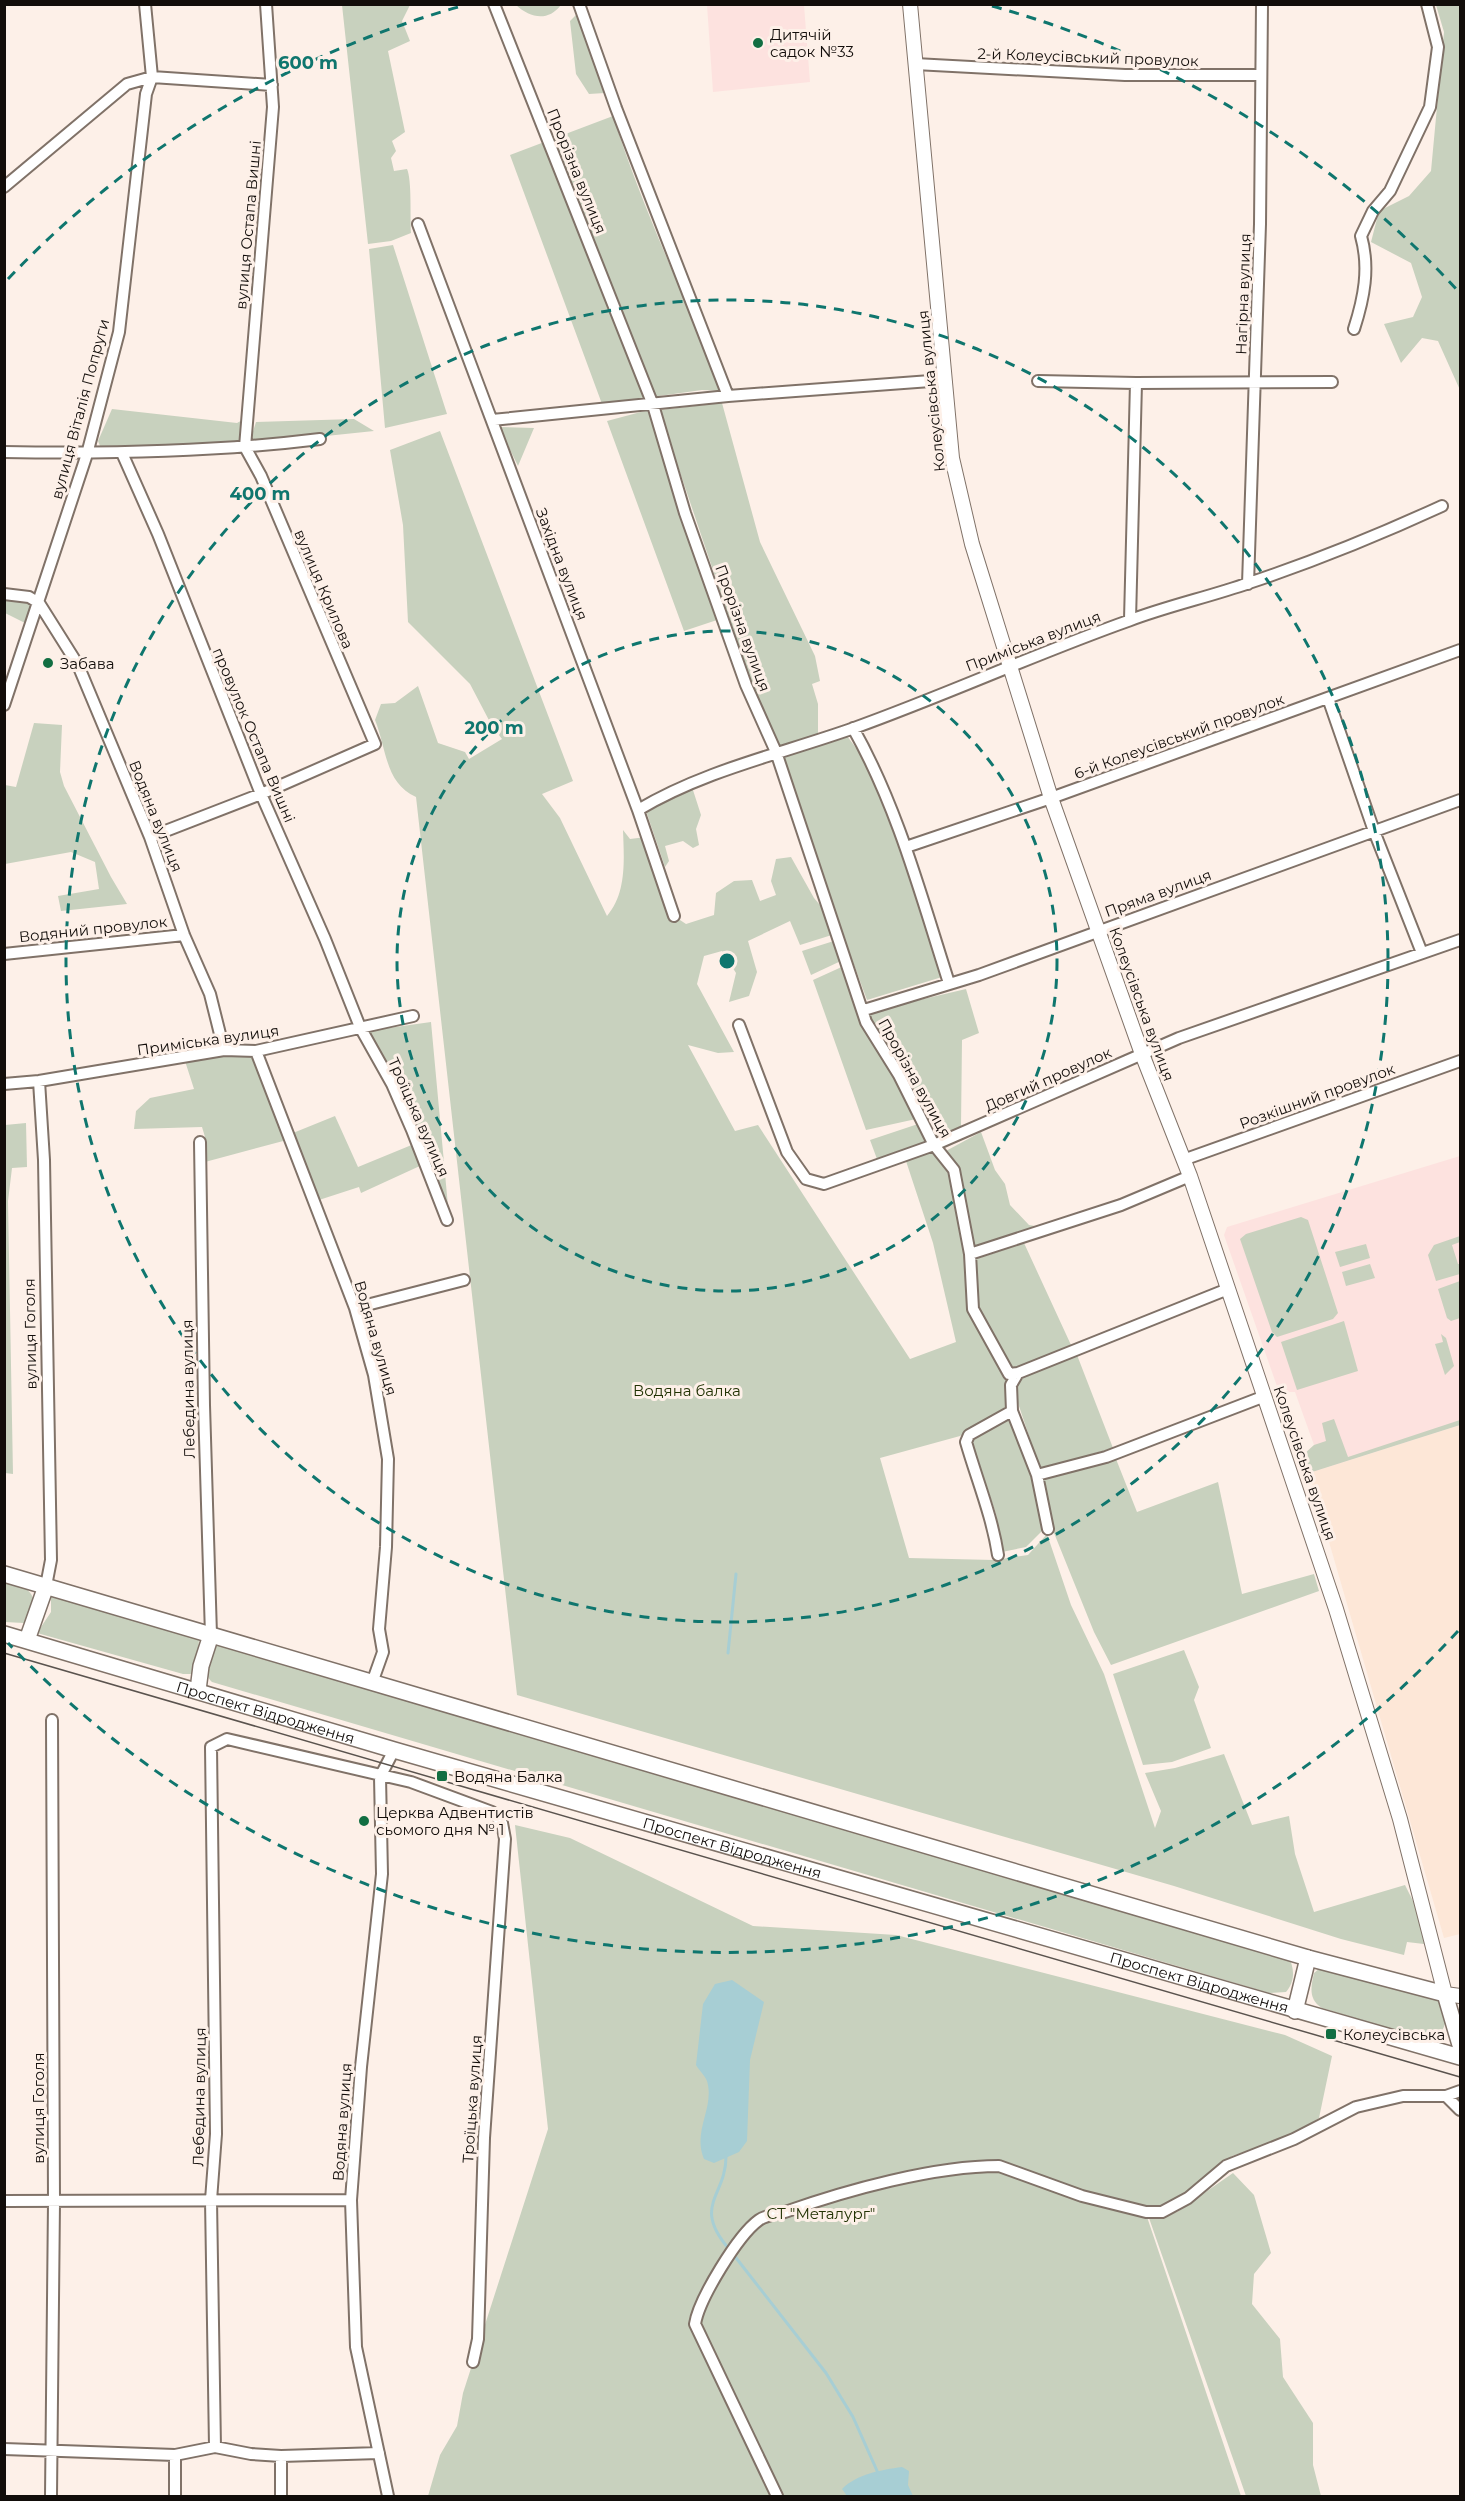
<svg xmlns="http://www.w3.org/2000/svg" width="1465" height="2501" font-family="Montserrat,sans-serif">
  <rect width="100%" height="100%" fill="#fdf0e8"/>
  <!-- built -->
  <path fill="#fde7d7" d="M 1460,1425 L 1460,1934 L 1444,1938 L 1309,1473 Z"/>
  <!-- education -->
  <path fill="#fde2df" d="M 707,5 L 804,5 L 810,82 L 713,92 Z
    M 1460,1156 L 1460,1425 L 1309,1473 L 1303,1455 L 1314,1445 L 1295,1392 L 1279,1392 L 1224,1235 L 1227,1227 Z"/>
  <!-- green -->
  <path fill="#c8d1be" d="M 342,5 L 410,5 L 402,21 L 410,41 L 388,51 L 405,132 L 392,141 L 396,151 L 391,158 L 394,171 L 407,169 C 412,180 410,217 411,233 L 391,241 L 368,244 Z
    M 516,5 L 516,4 L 561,5 C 548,22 530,18 516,5 Z
    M 1436,5 L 1460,5 L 1460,390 L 1438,341 L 1422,338 L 1401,363 L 1384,324 L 1413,317 L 1422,297 L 1411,263 L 1371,242 L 1379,211 L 1409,196 L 1431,171 L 1444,32 Z
    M 577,14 L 605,93 L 589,94 L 576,74 L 570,21 Z
    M 613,116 C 643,210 686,300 723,391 L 702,390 L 602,404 L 510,155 Z
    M 393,245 L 447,414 L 385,428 L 369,249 Z
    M 722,403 L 760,542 L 815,656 L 820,681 L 812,684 L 818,704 L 818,734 L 781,751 L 750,680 L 659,410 Z
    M 112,409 L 237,423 L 246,418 L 243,445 L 102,451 L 98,441 Z
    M 652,409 L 720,619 L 684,631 L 607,421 Z
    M 354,419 L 374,431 L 249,444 L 256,422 Z
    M 499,427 L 534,428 L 518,466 Z
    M 440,431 L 573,781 L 542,794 L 560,818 L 607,916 C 627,893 624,859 623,830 L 630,839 L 646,837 L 674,916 L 686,924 L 714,915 L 716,893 L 734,881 L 752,880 L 760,901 L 776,895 L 771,881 L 776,859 L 791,857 L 814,898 L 826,912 L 835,934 L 800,945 L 790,921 L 748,941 L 757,972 L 749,996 L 729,1002 L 736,973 L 722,951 L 704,956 L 697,984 L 734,1052 L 718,1053 L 688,1045 L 735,1131 L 758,1125 L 910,1359 L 956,1342 L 933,1243 L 905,1158 L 933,1149 L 951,1171 L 965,1246 L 968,1311 L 1008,1378 L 1008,1408 L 960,1436 L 880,1458 L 909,1558 L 994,1560 L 1028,1555 L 1047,1534 L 1071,1605 L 1104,1674 L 1155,1828 L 1161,1811 L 1145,1773 L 1175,1768 L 1224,1754 L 1252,1825 L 1289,1816 L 1295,1854 L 1314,1912 L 1405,1885 L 1422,1919 L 1424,1944 L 1407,1942 L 1404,1955 L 1341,1939 L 1174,1886 L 517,1695 L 416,797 C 385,783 387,750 375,720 L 381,704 L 395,703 L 418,686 L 438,743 L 465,752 L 469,759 L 502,739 L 492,726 L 470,684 L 408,622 L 403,525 L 390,450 Z
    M 4,597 L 28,600 L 36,604 L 29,625 L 5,613 Z
    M 34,723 L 62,725 L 60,772 L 64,786 L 111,877 L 127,904 L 61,911 L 58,896 L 99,889 L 95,862 L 71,852 L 5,864 L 5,785 L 16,787 Z
    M 847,736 L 872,769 L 906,861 L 942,977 L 867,1000 L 806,835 L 782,757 Z
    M 692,787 L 701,815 L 696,829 L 699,845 L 693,848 L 683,841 L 665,846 L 669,861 L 665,867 L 645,808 Z
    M 837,940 L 843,960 L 811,975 L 802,951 Z
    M 846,965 L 916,1119 L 866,1130 L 813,980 Z
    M 966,989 L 979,1033 L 962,1040 L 961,1126 L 936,1140 L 871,1023 L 868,1012 Z
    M 431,1022 L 448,1206 L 412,1113 L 367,1031 Z
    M 224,1053 L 255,1055 L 287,1140 L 205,1162 L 205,1137 L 202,1127 L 134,1129 L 136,1111 L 150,1098 L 194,1089 L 185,1061 Z
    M 335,1116 L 358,1167 L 414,1144 L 422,1165 L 361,1193 L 359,1187 L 319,1200 L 293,1133 Z
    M 26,1123 L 27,1167 L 12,1168 L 8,1201 L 13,1474 L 5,1473 L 5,1125 Z
    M 918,1124 L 926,1144 L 877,1159 L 870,1140 Z
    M 981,1132 L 995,1170 L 1005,1184 L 1010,1205 L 1029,1225 L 1035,1226 L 972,1250 L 944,1152 Z
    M 1301,1217 L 1308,1220 L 1338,1313 L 1333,1319 L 1277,1337 L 1272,1332 L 1240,1239 L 1246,1234 Z
    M 1460,1236 L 1460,1242 L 1452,1245 L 1458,1264 L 1460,1264 L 1460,1274 L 1436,1281 L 1428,1255 L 1434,1245 Z
    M 1024,1243 L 1071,1345 L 1011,1369 L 977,1306 L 976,1259 Z
    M 1366,1244 L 1370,1258 L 1340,1267 L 1335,1252 Z
    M 1370,1264 L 1375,1278 L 1346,1286 L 1342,1272 Z
    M 1460,1281 L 1460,1318 L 1451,1321 L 1447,1318 L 1438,1289 Z
    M 1344,1321 L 1358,1371 L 1297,1390 L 1281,1342 Z
    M 1441,1334 L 1446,1338 L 1454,1366 L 1445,1375 L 1435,1344 L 1443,1342 Z
    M 1077,1355 L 1113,1448 L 1040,1469 L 1017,1400 L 1015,1388 L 1022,1375 Z
    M 1011,1416 L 1031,1470 L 1044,1529 L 1026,1547 L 1002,1552 L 996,1514 L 971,1439 Z
    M 1334,1419 L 1348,1457 L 1460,1420 L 1460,1425 L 1309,1473 L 1303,1455 L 1314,1445 L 1326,1441 L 1322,1423 Z
    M 1116,1459 L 1137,1512 L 1218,1482 L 1242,1594 L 1314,1574 L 1319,1591 L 1111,1665 L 1094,1632 L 1052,1528 L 1043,1478 Z
    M 4,1579 C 29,1586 45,1598 24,1623 L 5,1622 Z
    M 51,1594 L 199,1639 L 197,1668 L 191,1674 L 183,1674 L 37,1633 L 51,1612 Z
    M 217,1643 L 1288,1956 C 1295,1968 1295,1982 1286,1992 L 1269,1993 L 212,1682 C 200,1671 208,1652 217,1643 Z
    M 1184,1650 L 1199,1687 L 1194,1700 L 1211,1748 L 1172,1762 L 1143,1765 L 1113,1674 Z
    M 515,1825 L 570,1838 L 753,1926 L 896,1935 L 1285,2035 L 1332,2056 L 1319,2118 L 1291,2136 L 1232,2156 L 1188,2193 L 1159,2208 L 1145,2211 L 1241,2496 L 428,2496 L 440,2455 L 457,2426 L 463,2393 L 548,2129 Z
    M 1320,1968 L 1437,2000 C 1452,2012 1446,2038 1428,2040 L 1322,2008 C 1308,1999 1311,1987 1314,1973 Z
    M 1233,2173 L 1254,2195 L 1271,2253 L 1254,2274 L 1252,2304 L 1280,2339 L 1283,2377 L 1313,2423 L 1313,2465 L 1321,2496 L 1246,2496 L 1149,2218 L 1177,2212 Z"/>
  <!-- water -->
  <path fill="#a7ced4" d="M 732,1980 L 764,2002 L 750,2060 L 747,2141 L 739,2152 L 714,2163 L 704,2159 C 692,2131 715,2108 707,2081 C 705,2076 699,2070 696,2065 L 703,2004 L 715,1984 Z
    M 902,2467 L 909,2471 L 908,2485 L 913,2496 L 847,2496 L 842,2489 C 857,2474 881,2470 902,2467 Z"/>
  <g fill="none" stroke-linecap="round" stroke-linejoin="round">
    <!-- stream -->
    <path stroke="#a7ced4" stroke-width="3" d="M 728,1653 L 736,1574
      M 726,2155 C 727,2196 691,2205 729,2249
      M 733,2254 L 826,2373 L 853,2417 L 878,2473"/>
    <defs>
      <path id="minor" d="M 494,4 L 653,405 L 685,513 L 746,685 L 776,752 L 866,1022 L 899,1075 L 934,1145 L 954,1170 L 970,1254 L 973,1309 L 1009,1374 L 1018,1373 L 1011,1385 L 1012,1411 L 1037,1475 L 1048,1529
        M 579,4 L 616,108 L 728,396
        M 915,64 L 1125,75 L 1260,75
        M 4,187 L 127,84 L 152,77 L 272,85
        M 418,224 L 638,810 L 674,916
        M 1354,329 C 1364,298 1370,268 1361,236 L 1373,211 L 1390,191 L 1430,107 L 1438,47 L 1427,4
        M 1038,381 L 1136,383 L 1332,382
        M 492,420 L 728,396 L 944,380
        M 245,447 L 273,107 L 266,4
        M 4,452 C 110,454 215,452 320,439
        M 122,453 L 158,534 L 261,794 L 325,939 L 360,1027 L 392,1084 L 412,1130 L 447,1220
        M 1248,584 L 1260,224 L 1262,5
        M 4,594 L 29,597 L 39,603 L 78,665 L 150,837 L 184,935 L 210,994 L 224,1050
        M 1130,620 L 1136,383
        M 1328,698 L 1374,831 L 1422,953
        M 4,705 L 87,454 L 119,332 L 146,94 L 152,77 L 145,4
        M 853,728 C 898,808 921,896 949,983
        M 638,810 C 705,770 781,754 854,728 C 946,695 1035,654 1128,621 C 1167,606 1209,597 1249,583 C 1315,561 1379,535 1442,506
        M 150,837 L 261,794 L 375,744 L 261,476 L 245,447
        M 906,847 L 1051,798 L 1460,650
        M 4,954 L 184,935
        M 864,1010 L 979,975 L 1460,800
        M 739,1025 L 787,1152 L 806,1179 L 824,1184 L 934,1145 L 1179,1038 L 1460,940
        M 256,1051 L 355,1308 L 374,1375 L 388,1459 L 386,1547 L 379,1629 L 383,1652 L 372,1683
        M 39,1081 L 44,1160 L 51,1560 L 46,1586
        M 4,1084 L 39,1081 L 224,1050 L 256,1051 L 413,1016
        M 200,1142 L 204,1405 L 211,1635
        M 1183,1160 L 1460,1061
        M 970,1254 L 1121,1205 L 1190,1176
        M 355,1308 L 464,1280
        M 1018,1373 L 1228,1289
        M 1037,1475 L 1106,1457 L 1265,1396
        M 998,1555 C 992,1516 977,1480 966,1442 L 969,1435 L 1012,1411
        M 1446,2096 L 1460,2091
        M 4,2201 L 351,2200
        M 215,2447 L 211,2200 L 216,2134 L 211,1747 L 227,1739 L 411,1782 L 492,1812 L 502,1823 L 505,1839 L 484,2138 L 478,2339 L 473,2362
        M 4,2449 L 175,2455 L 215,2447 L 251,2454 L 281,2456 L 379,2453
        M 51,2496 L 54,2202 L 52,1720
        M 175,2496 L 175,2455
        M 281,2496 L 281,2456
        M 388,2496 L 356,2347 L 351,2200 L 361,2067 L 382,1874 L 380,1777 L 394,1750
        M 777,2496 L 695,2324 C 699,2299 738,2235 759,2220 C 766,2215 777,2214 785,2212 C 847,2190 934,2166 999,2166 L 1082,2196 L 1146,2212 L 1162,2212 L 1188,2198 L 1226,2166 L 1294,2139 L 1356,2107 L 1403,2096 L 1446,2096 L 1460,2110"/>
      <path id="tertiary" d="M 910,4 L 952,458 L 972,544 L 1051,798 L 1142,1054 L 1190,1176 L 1336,1609 L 1400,1819 L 1445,1994 L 1460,1996"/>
      <g id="secondary">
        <path d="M 4,1574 L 1308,1958 L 1445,1994 L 1460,2045"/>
        <path id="s1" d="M 4,1634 L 394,1750 L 1460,2057"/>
        <path d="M 27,1640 L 46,1586"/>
        <path d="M 198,1690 L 201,1666 L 211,1635"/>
        <path d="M 1295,2011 L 1308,1958"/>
      </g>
    </defs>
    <!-- minor casing -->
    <use href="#minor" stroke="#807268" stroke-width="14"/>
    <!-- tertiary casing -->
    <use href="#tertiary" stroke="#807268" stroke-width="16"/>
    <!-- secondary casing -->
    <use href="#secondary" stroke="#807268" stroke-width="18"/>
    <!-- minor -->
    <use href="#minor" stroke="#fff" stroke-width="10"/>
    <!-- tertiary -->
    <use href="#tertiary" stroke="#fff" stroke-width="14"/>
    <!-- secondary -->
    <use href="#secondary" stroke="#fff" stroke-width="15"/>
    <!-- tram -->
    <path stroke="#5a534e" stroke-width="1.5" d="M 4,1653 L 1460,2077"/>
  </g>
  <!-- distance rings -->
  <g fill="none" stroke="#0f766e" stroke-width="3" stroke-dasharray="10 8">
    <circle cx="727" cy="961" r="330"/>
    <circle cx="727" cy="961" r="661"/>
    <path d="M1458 1631A991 991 0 0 1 8 1643M8 279A991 991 0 0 1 462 6M992 6A991 991 0 0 1 1458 291"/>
  </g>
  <!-- markers -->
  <g fill="#126e42" stroke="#fdf0e8" stroke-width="2">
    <circle cx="758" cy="43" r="6"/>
    <circle cx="48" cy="663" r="6"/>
    <rect x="436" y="1770" width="12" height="12" rx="3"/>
    <circle cx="364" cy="1821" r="6"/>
    <rect x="1325" y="2028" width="12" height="12" rx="3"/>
  </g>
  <g text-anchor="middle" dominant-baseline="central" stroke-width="6" stroke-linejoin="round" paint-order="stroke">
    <!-- poi labels -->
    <g font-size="15" fill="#120d0a" stroke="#fdf0e8" text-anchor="start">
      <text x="770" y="34">Дитячій<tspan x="770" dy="17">садок №33</tspan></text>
      <text x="60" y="663">Забава</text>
      <text x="454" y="1776">Водяна Балка</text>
      <text x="376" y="1812">Церква Адвентистів<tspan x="376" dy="17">сьомого дня № 1</tspan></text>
      <text x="1343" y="2034">Колеусівська</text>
    </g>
    <!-- street labels -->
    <g font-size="15" fill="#120d0a" stroke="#fdf0e8">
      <text transform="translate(1088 57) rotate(2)">2-й Колеусівський провулок</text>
      <text transform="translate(577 171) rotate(68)">Прорізна вулиця</text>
      <text transform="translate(248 225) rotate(-85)">вулиця Остапа Вишні</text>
      <text transform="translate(1243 294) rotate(-88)">Нагірна вулиця</text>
      <text transform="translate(931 391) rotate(-96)">Колеусівська вулиця</text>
      <text transform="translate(80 409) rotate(-75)">вулиця Віталія Попруги</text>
      <text transform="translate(562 564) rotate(69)">Західна вулиця</text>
      <text transform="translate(324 589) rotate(67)">вулиця Крилова</text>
      <text transform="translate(743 628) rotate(70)">Прорізна вулиця</text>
      <text transform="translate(1033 641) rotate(-21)">Приміська вулиця</text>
      <text transform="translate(254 735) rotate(67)">провулок Остапа Вишні</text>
      <text transform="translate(1179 736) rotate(-20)">6-й Колеусівський провулок</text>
      <text transform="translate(156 816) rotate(68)">Водяна вулиця</text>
      <text transform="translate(1158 893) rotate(-20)">Пряма вулиця</text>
      <text transform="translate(93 929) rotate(-6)">Водяний провулок</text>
      <text transform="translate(1142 1004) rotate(70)">Колеусівська вулиця</text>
      <text transform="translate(208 1040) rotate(-8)">Приміська вулиця</text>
      <text transform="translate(915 1078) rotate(61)">Прорізна вулиця</text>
      <text transform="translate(1048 1079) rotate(-24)">Довгий провулок</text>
      <text transform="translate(1317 1096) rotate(-20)">Розкішний провулок</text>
      <text transform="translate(419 1117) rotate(66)">Троїцька вулиця</text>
      <text transform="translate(30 1334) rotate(-91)">вулиця Гоголя</text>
      <text transform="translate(376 1338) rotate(74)">Водяна вулиця</text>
      <text transform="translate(188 1389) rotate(-91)">Лебедина вулиця</text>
      <text transform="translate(1305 1463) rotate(71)">Колеусівська вулиця</text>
      <text stroke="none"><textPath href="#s1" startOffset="273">Проспект Відродження</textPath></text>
      <text stroke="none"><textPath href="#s1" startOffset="759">Проспект Відродження</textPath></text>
      <text stroke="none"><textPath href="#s1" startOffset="1245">Проспект Відродження</textPath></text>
      <text transform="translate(199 2097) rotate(-89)">Лебедина вулиця</text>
      <text transform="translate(472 2099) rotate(-86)">Троїцька вулиця</text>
      <text transform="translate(38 2108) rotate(-90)">вулиця Гоголя</text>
      <text transform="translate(342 2122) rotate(-86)">Водяна вулиця</text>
    </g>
    <!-- park labels -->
    <g font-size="15" fill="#213203" stroke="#fdf0e8">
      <text x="687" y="1390">Водяна балка</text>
      <text x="821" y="2213">СТ "Металург"</text>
    </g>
  </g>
  <circle cx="727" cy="961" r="9" fill="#0f766e" stroke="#fdf0e8" stroke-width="3"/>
  <g font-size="18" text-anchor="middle" font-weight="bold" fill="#0f766e" stroke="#fdf0e8" stroke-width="6" stroke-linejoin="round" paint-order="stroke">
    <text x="308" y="69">600 m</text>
    <text x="260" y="500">400 m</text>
    <text x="494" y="734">200 m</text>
  </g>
  <!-- border -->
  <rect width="1465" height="2501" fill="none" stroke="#120d0a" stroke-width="12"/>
</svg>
